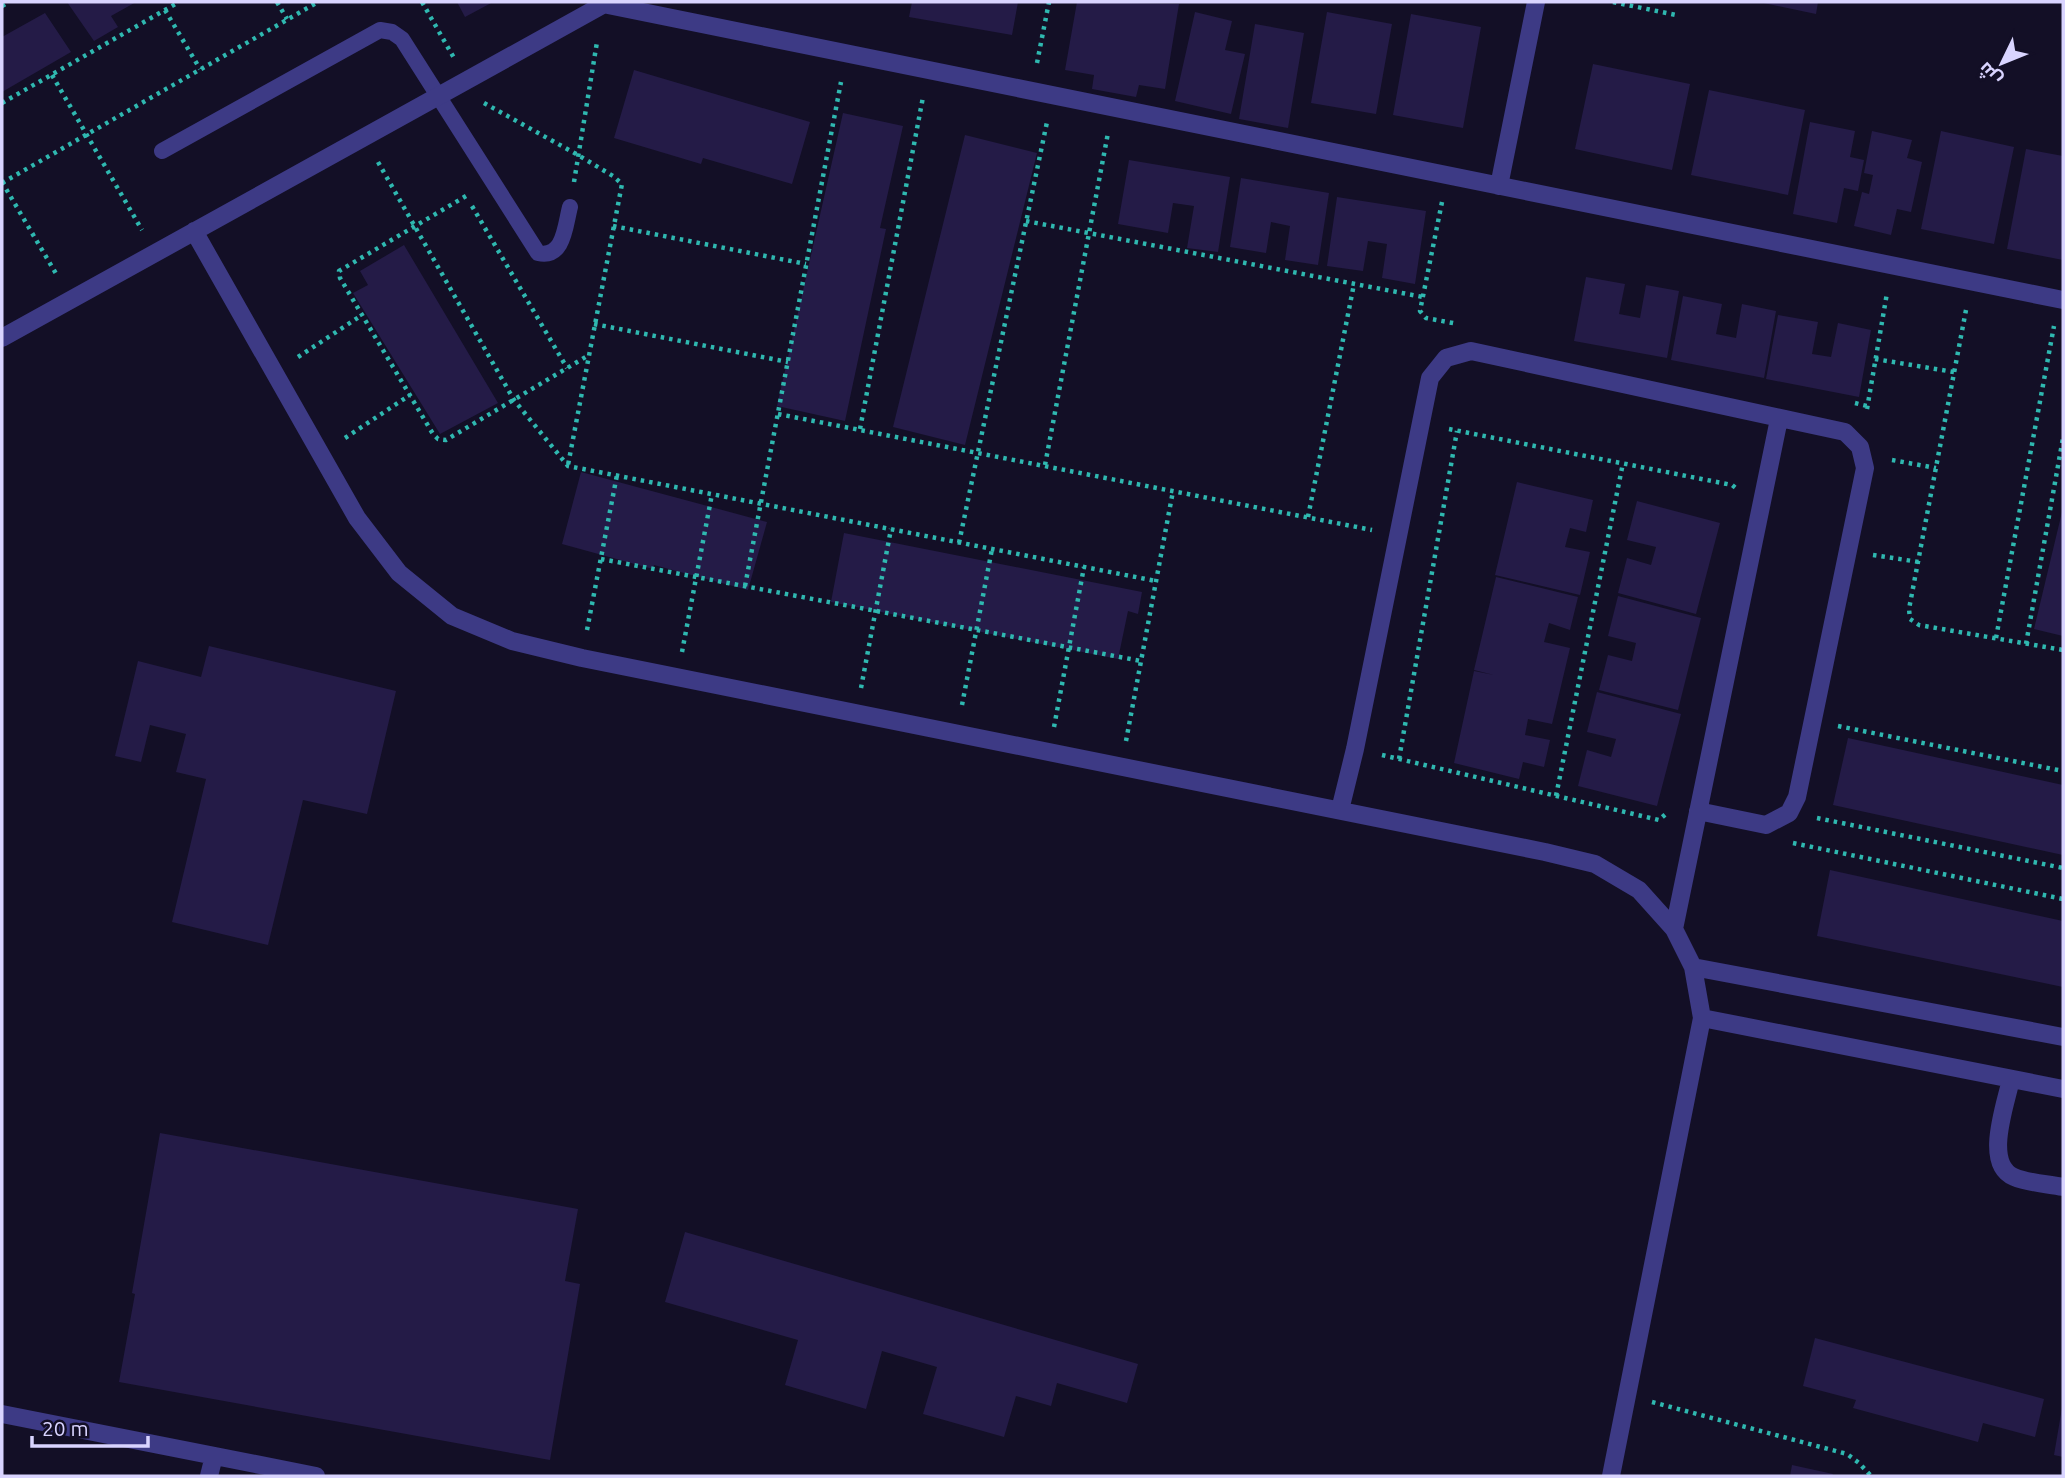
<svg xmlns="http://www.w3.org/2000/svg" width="2065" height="1478" font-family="Ubuntu,Cairo,sans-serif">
  <rect width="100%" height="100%" fill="#130f26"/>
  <!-- building -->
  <path fill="#241b47" d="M 67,2 L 136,2 L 111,16 L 118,27 L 94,41 Z
    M 457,2 L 493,2 L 465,17 Z
    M 912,2 L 1018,2 L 1012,35 L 909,17 Z
    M 1077,2 L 1179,4 L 1165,89 L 1139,85 L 1136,97 L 1092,89 L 1094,75 L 1065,70 Z
    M 1759,2 L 1818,2 L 1816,14 Z
    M 1195,12 L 1232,21 L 1225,50 L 1245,54 L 1231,114 L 1175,101 Z
    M 1327,12 L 1392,24 L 1376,114 L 1311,103 Z
    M 45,13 L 71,52 L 2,92 L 2,37 Z
    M 1411,14 L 1481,27 L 1463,128 L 1393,115 Z
    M 1255,24 L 1304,33 L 1288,128 L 1239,119 Z
    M 1593,64 L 1690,84 L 1672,170 L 1575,149 Z
    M 634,70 L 810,122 L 792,184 L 703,158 L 701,164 L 614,138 Z
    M 1709,90 L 1805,110 L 1788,195 L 1691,175 Z
    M 843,113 L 903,126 L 880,228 L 886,229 L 845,421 L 777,406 Z
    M 1810,122 L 1855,131 L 1850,157 L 1864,160 L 1858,191 L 1844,188 L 1837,223 L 1793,214 Z
    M 1872,131 L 1912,140 L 1907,158 L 1922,162 L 1911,212 L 1897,209 L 1891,235 L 1854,226 L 1862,192 L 1869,194 L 1873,175 L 1864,173 Z
    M 1941,131 L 2014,147 L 1994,244 L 1921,229 Z
    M 965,135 L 1037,153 L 965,445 L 893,427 Z
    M 2026,149 L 2063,156 L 2063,260 L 2007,249 Z
    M 1129,160 L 1230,177 L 1218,252 L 1187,248 L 1194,206 L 1173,203 L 1168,233 L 1118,224 Z
    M 1241,178 L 1329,193 L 1318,265 L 1285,260 L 1290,226 L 1271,222 L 1266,253 L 1230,247 Z
    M 1337,197 L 1426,211 L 1415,284 L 1382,278 L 1387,244 L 1368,241 L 1363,271 L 1327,266 Z
    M 404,245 L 498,403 L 440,434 L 353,293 L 368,285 L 360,271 Z
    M 1586,277 L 1625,284 L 1619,314 L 1640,318 L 1646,285 L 1679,291 L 1667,358 L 1574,341 Z
    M 1683,296 L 1722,304 L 1716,334 L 1736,338 L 1742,304 L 1776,311 L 1764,378 L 1671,360 Z
    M 1778,315 L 1818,322 L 1812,354 L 1831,357 L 1838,323 L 1871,330 L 1859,397 L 1766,379 Z
    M 581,472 L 767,522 L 748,590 L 654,565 L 653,569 L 562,544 Z
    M 1517,482 L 1593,500 L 1586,532 L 1570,528 L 1565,547 L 1590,552 L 1580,595 L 1495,575 Z
    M 1637,501 L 1720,523 L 1696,614 L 1618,593 L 1627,558 L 1651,565 L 1656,547 L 1627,540 Z
    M 2062,512 L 2063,512 L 2063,636 L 2034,629 Z
    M 844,533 L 1142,592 L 1138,614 L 1128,611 L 1118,659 L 831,602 Z
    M 1496,577 L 1578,597 L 1570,630 L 1549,623 L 1544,642 L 1570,648 L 1552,724 L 1528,719 L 1525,735 L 1550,740 L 1544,767 L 1523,762 L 1519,779 L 1454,763 L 1474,671 L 1494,675 L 1474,670 Z
    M 1618,596 L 1701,618 L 1678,710 L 1599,690 L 1608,655 L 1632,661 L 1636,643 L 1608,636 Z
    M 209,646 L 396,691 L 367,814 L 303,800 L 268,945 L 172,922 L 206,779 L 176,772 L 186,734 L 150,725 L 141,762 L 115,756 L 138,661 L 201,677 Z
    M 1597,692 L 1681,714 L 1657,806 L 1578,786 L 1587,750 L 1611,757 L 1616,739 L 1587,732 Z
    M 1848,738 L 2063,785 L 2063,855 L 1833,805 Z
    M 1830,870 L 2063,921 L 2063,987 L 1817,936 Z
    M 160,1133 L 578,1209 L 565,1281 L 580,1284 L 550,1460 L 119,1382 L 135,1294 L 132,1293 Z
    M 685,1232 L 1138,1364 L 1127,1403 L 1057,1383 L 1051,1406 L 1016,1396 L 1004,1437 L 923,1414 L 937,1367 L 882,1351 L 866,1409 L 785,1385 L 798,1340 L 665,1302 Z
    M 1815,1338 L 2044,1399 L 2035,1437 L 1983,1423 L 1978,1442 L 1853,1408 L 1856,1400 L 1803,1386 Z
    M 2062,1408 L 2063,1408 L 2063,1457 L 2054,1455 Z
    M 1792,1465 L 1833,1474 L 1832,1476 L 1790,1476 Z"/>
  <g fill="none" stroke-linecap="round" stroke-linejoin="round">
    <!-- path -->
    <path stroke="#2fb8b0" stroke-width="4.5" stroke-dasharray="3.5 5" stroke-linecap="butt" d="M 277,2 L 287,19
      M 422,2 L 454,58
      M 1613,2 L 1676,15
      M 2,6 L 9,2
      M 165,10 L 200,69
      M 1037,63 L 1049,2
      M 52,75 L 142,230
      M 2,103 L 179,2
      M 484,103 L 578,155 L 613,176 L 622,184 L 568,465
      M 378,162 L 514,400 L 568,466 L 1156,581
      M 2,182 L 58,277
      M 574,182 L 597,42
      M 2,183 L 318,2
      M 466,196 L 339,271 L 340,278 L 433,434 L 438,439 L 446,440 L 589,355
      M 1442,202 L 1420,311 L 1426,318 L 1458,324
      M 472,206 L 567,368
      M 1026,221 L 1423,297
      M 613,226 L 806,264
      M 1966,310 L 1909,609 L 1910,619 L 1919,625 L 2063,650
      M 594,324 L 788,362
      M 298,357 L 362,315
      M 1875,359 L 1954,372
      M 1855,403 L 1867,406
      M 1867,409 L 1887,293
      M 778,414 L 1372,530
      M 860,429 L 923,97
      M 1449,429 L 1732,485 L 1737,489
      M 345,438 L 410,395
      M 1892,460 L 1936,468
      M 1045,465 L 1108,133
      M 1308,517 L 1354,284
      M 959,543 L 1047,122
      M 1873,555 L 1919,562
      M 601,559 L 1141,661
      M 745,586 L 841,82
      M 587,630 L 617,475
      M 1996,638 L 2054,326
      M 2026,644 L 2063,438
      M 682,652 L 712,494
      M 861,688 L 891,529
      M 962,705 L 992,549
      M 1838,726 L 2063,771
      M 1054,727 L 1084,567
      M 1126,741 L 1173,491
      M 1382,755 L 1659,820 L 1667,813
      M 1399,759 L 1457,431
      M 1556,796 L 1623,463
      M 1817,818 L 2063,868
      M 1793,843 L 2063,899
      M 1652,1402 L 1847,1454 L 1859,1463 L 1871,1476"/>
    <!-- service -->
    <path stroke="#3d3a85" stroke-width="16" d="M 162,151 L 380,30 L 392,32 L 402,39 L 538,253 C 564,259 565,226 570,207"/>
    <!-- minor -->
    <path stroke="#3d3a85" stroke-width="18" d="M 603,4 L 2063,300
      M 1499,186 L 1536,2
      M 194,231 L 357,518 L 399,573 L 452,616 L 512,641 L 582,658 L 1545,852 L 1595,864 L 1639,890 L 1674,929 L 1693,967 L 1702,1018 L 1611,1476
      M 2,338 L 608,2
      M 1340,810 L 1355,749 L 1430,378 L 1446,358 L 1471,351 L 1845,432 L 1860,447 L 1865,468 L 1797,797 L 1789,813 L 1766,825 L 1698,811
      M 1674,929 L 1779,419
      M 1693,967 L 2063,1037
      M 1702,1018 L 2063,1089
      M 2011,1079 C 2006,1104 1983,1164 2014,1177 C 2028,1183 2048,1184 2063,1187
      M 2,1414 L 316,1476
      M 209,1476 L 214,1456"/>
  </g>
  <!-- border -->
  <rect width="2065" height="1478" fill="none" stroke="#d9d4ff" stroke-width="7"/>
  <!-- north arrow -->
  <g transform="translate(2002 63) rotate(227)" stroke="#130f26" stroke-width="5" paint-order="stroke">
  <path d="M0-5L12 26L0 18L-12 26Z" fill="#d9d4ff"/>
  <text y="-10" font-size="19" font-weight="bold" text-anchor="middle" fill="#d9d4ff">ش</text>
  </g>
  <!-- scale -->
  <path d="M32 1436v10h116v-10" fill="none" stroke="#d9d4ff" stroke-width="3.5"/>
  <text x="42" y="1436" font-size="21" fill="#d9d4ff" stroke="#130f26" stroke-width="5" paint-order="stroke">20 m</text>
</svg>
